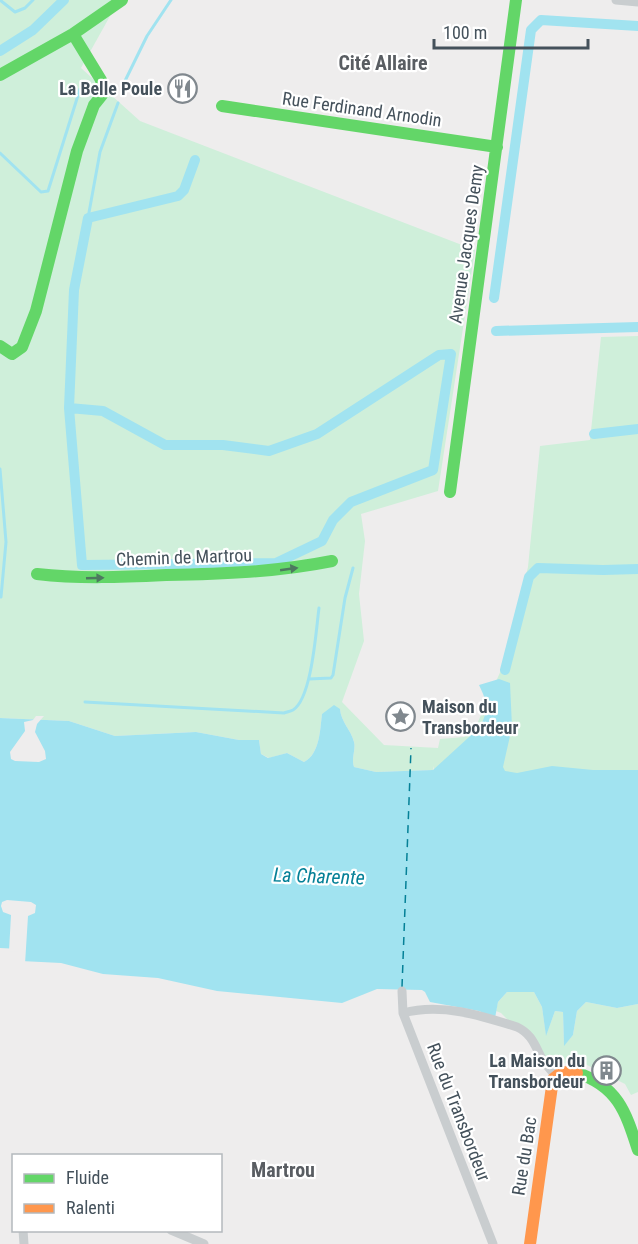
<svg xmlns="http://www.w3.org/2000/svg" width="638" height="1244" font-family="'Roboto Condensed',sans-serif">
  <rect width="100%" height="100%" fill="#eeeded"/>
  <!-- green -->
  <path fill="#cfefda" d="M 0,0 L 119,0 L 81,68 L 140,121 L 475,250 L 438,491 L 361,514 L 365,541 L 359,594 L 364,641 L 342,702 L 384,745 L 438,748 L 440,739 L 464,737 L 477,724 L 502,668 L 528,567 L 540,446 L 590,440 L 601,337 L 638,336 L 638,783 L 498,772 L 484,734 L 434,770 L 434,766 L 433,770 L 376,772 L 354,767 C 351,758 356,750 354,742 C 351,730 341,722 340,709 L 322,714 C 320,729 320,754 304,762 L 287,753 L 269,758 L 261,754 L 259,740 L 239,740 L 196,732 L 115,736 L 69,721 L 0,718 Z
    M 507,992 L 534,992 L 542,1007 L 546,1035 L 555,1011 L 563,1012 L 564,1045 L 573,1035 L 577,1011 L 586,1002 L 617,1008 L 638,1004 L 638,1092 L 631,1095 L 625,1084 L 585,1064 L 561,1063 L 544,1056 L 501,1013 L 496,1011 L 498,1002 Z"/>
  <!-- water -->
  <path fill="#a1e3f0" d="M 499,679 L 510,683 L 512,727 L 503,767 L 505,771 L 517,773 L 552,766 L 593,770 L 638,770 L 638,1004 L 617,1008 L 586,1002 L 577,1011 L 573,1035 L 564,1046 L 563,1012 L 555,1011 L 546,1036 L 542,1007 L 534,992 L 507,992 L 498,1002 L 495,1018 L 479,1011 L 430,1002 L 425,992 L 422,990 L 377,989 L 342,1003 L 217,991 L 158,978 L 103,974 L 61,963 L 21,961 L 20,949 L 0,948 L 0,718 L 69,721 L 115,736 L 196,732 L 239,740 L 259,740 L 261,754 L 268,758 L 287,753 L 304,762 C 320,754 320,729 322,714 L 334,705 L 340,709 C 341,722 351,730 354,742 C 356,750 351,758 354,767 L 376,772 L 433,770 L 480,727 C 489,710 487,701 479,685 Z"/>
  <!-- pier -->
  <path fill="#eeeded" d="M 36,716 L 44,716 L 37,724 L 35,732 L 45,751 L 46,759 L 39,762 L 15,761 L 11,759 L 10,752 L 25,731 L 24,722 L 33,720 Z
    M 7,900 L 31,902 L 36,905 L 35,913 L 28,916 L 25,964 L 18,963 L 18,952 L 9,951 L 11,915 L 3,912 L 1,906 L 2,902 Z"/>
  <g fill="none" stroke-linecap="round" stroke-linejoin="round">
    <!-- stream -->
    <path stroke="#a1e3f0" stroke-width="3" d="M 0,0 L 15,12 L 25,8 L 33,0
      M 122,87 L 147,36 L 171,0
      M 0,153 L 41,192 L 48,191 L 80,89
      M 88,218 L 100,152 L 118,103
      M 0,469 L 6,542 L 1,597
      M 309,679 L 331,678 L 333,675 L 345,598 L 353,568
      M 85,702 L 284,713 C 287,712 291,711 293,710 C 312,698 316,630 319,608"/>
    <!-- canal -->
    <path stroke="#a1e3f0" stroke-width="10" d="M 0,51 L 33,30 L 64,0
      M 494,298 L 531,30 L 541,20 L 638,26
      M 496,331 L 638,327
      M 69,408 L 103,411 L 165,445 L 223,445 L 269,451 L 317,434 L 439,355 L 451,354 L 433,470 L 351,502 L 333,520 L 322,541 L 276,563 L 82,565 L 69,408 L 74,290 L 88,218 L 178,196 L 184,190 L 195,160
      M 594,434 L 638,429
      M 505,670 L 529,577 L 538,568 L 603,570 L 638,569"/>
    <!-- ferry -->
    <path stroke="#058097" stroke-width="1.5" stroke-dasharray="8 6" stroke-linecap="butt" d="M 402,987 L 411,748"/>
    <!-- street -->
    <path stroke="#c9cdcf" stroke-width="9" d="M 616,0 L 638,2
      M 402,991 L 403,1013 L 493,1244
      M 403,1013 C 441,1003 480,1015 517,1027 C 532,1034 535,1046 542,1059 C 546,1065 551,1070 555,1075
      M 23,1230 L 24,1244
      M 171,1230 L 204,1244"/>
    <!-- fast -->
    <path stroke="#63d668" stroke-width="12" d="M 0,75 L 73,34 L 122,0
      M 222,106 L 497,147
      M 0,346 L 12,354 L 22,347 L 36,311 L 77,151 L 94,105 L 102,95 L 101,80 L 73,34
      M 450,492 L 516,0
      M 37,574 C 80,579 123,577 166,575 C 222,574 277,572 332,561
      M 577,1073 C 618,1086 626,1113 638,1150"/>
    <!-- slow -->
    <path stroke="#ff974d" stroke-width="12" d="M 530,1244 L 553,1079 L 562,1072 L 577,1073"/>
  </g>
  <!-- one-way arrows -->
  <defs><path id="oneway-solid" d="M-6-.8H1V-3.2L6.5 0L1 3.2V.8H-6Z" transform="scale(1.5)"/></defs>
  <g fill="#4d795f">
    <use href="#oneway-solid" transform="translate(289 569) rotate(-8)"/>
    <use href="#oneway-solid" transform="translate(95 578) rotate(-2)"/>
  </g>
  <!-- icons -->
  <defs>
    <symbol id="restaurant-ring" viewBox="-11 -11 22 22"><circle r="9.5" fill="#fff" stroke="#80888e" stroke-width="1.5"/><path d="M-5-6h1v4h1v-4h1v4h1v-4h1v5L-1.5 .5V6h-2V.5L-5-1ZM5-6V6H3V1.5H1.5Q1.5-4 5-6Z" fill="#80888e"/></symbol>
    <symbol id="sight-ring" viewBox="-11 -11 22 22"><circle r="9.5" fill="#fff" stroke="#80888e" stroke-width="1.5"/><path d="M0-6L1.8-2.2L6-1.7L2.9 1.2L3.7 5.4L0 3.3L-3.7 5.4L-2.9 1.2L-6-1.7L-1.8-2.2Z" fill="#80888e"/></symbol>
    <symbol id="building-ring" viewBox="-11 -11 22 22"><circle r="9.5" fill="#fff" stroke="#80888e" stroke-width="1.5"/><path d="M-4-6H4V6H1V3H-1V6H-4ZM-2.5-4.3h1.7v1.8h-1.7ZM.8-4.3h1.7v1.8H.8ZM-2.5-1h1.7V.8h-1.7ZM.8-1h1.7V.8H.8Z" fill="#80888e"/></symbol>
  </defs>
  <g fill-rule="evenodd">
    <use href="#restaurant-ring" x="166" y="72" width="33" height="33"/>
    <use href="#sight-ring" x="384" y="700" width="33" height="33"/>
    <use href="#building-ring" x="590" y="1054" width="33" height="33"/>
  </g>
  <g text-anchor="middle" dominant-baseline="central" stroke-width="4.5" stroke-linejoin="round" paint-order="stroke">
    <!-- poi labels -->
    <g font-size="18" font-weight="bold" fill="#44515b" stroke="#fff" text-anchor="end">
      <text x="162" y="88">La Belle Poule</text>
      <text x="422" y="706" text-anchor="start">Maison du<tspan x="422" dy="21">Transbordeur</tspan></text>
      <text x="585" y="1060">La Maison du<tspan x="585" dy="21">Transbordeur</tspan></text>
    </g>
    <!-- street labels -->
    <g font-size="18" fill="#44515b" stroke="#fff">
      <text transform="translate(362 109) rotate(8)">Rue Ferdinand Arnodin</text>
      <text transform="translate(466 244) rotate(-82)">Avenue Jacques Demy</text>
      <text transform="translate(184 557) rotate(-2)">Chemin de Martrou</text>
      <text transform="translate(459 1112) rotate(69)">Rue du Transbordeur</text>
      <text transform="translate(524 1156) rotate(-81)">Rue du Bac</text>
    </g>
    <!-- neighbourhood labels -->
    <g font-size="20" font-weight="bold" fill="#595d62" stroke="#fff">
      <text x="383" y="63">Cité Allaire</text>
      <text x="283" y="1170">Martrou</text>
    </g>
    <!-- water labels -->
    <g font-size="20" font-style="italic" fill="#058097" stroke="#fff">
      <text transform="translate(319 876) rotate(2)">La Charente</text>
    </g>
  </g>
  <!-- legend -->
  <rect x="12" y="1154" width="210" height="78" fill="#ffffff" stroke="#b4b9bd" stroke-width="1.5"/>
  <rect x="24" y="1174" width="30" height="9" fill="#63d668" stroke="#b4b9bd" stroke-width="1.5"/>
  <text x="66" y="1184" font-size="18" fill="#44515b">Fluide</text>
  <rect x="24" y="1204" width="30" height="9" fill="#ff974d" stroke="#b4b9bd" stroke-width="1.5"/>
  <text x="66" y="1214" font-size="18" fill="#44515b">Ralenti</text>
  <!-- scale -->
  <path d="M434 39v9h154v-9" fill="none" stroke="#44515b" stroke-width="3"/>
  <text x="443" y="39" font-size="18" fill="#44515b" stroke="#ffffff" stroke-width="4.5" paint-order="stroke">100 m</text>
</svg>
